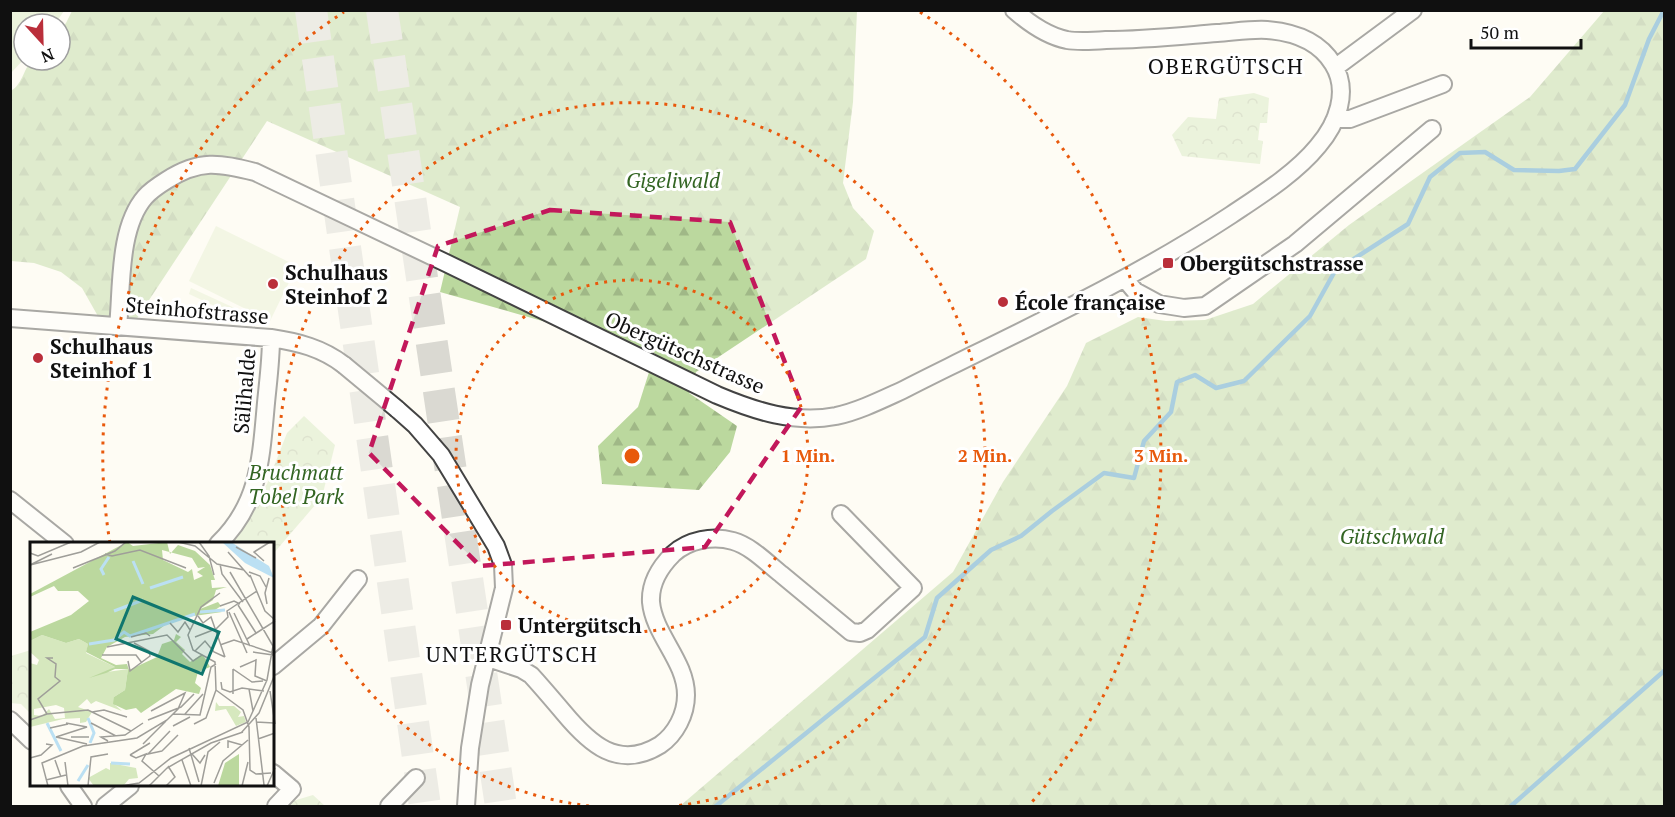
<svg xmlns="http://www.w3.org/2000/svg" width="1675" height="817" font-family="'PT Serif',serif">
  <defs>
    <pattern id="forest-firs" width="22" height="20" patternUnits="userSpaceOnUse" patternTransform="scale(1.5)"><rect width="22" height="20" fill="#bbd89e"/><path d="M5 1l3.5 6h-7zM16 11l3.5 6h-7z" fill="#a0b887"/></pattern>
    <pattern id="park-crowns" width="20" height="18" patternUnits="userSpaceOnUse" patternTransform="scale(1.5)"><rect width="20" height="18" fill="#d6e8be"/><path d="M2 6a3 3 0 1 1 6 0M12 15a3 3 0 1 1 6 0" fill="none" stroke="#b7c6a2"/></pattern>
  </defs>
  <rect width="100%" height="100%" fill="#fefcf4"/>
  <!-- forest -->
  <path fill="url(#forest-firs)" d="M 72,11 L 857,11 L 853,102 L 843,183 L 853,208 L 874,231 L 866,259 L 696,372 L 689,393 L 737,426 L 730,452 L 699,490 L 602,484 L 598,446 L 638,407 L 655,353 L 440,292 L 460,207 L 267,121 L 132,326 L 99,318 L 82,288 L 61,272 L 34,263 L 11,261 L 10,91 C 22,86 23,70 32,60 L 60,60 L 60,30 L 66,23 Z
    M 1604,11 L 1664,11 L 1664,806 L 680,806 L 953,572 L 1003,482 L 1067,386 L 1086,343 L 1138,317 L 1166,321 L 1205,320 L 1253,304 L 1349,225 L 1530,97 Z"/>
  <!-- park -->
  <path fill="url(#park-crowns)" d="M 1254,93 L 1269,98 L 1267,123 L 1260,123 L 1258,140 L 1263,141 L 1260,164 L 1182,156 L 1172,135 L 1188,117 L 1216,119 L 1219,98 Z
    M 304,416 L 335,445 L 322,497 L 273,554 L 273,544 L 226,544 L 238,530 L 267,484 L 287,433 Z
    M 31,650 L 32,650 L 31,714 L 21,704 L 10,703 L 11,656 Z
    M 313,795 L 325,806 L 288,806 L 293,801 Z"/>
  <!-- garden -->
  <path fill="#d6e8be" d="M 11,10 L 64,11 L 55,24 L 24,24 L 24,59 L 11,73 Z"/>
  <!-- pitch -->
  <path fill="#e6f0d0" d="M 216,226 L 297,266 L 270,321 L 189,281 Z
    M 191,288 L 241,311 L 238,317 L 189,294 Z"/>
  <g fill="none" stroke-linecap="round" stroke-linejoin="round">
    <!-- stream -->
    <path stroke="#4698c6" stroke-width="4.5" d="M 716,806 L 925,637 L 937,598 L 991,550 L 1021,536 L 1052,511 L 1104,473 L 1134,478 L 1144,441 L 1171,412 L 1177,382 L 1195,375 L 1216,388 L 1244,381 L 1310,316 L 1335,271 L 1408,224 L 1430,177 L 1460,153 L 1485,152 L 1514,170 L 1559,171 L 1575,169 L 1625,105 L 1649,39 L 1664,10
      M 1511,806 L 1664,671"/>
    <!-- highway-tunnel -->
    <path stroke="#dad9d2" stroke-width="32" stroke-dasharray="32 16" stroke-linecap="butt" d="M 311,10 L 425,806
      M 382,10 L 501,806"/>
    <defs>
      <path id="street" d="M 1336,67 L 1413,10
        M 1335,119 L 1350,119 L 1443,84
        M 1125,279 L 1135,291 L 1159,304 L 1184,308 L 1205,306 L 1295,244 L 1432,129
        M 10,318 L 271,338 C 298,342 322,348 344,365
        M 118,327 C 122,288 118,228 145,197 C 151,190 159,185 167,180 C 200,159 219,163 255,172 L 446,263 L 717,395 C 755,411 794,424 836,416 C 859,411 881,400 903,390 C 926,378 949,367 973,355 C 1061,312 1149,269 1231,215 C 1261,195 1296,173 1318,146 C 1337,124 1350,91 1333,64 C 1319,41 1293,32 1267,30 C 1251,29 1233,32 1217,33 C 1180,36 1143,40 1106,40 C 1093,41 1079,42 1067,40 C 1047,36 1030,24 1014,10
        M 397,409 L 415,425 L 441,455 L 496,546 L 503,565 L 504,588 L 480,685 L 470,748 L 466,806
        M 10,500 L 65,544
        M 218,544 C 260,504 261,457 266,403 C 268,382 271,360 271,338
        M 488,658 L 521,669 L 531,675 C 542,687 553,700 564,713 C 589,743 618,771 660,745 C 676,734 686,714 686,695 C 686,661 654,635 651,602 C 650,584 660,567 673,554 C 688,540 713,535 733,541 C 751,546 767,563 781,574 C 804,593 828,613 851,632 L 860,633 L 867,630 L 913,588 L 841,514
        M 273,666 L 321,626 L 358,579
        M 10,720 L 32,741
        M 273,773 L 292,789 L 276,806
        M 69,786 L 83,806
        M 105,806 L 130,786
        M 389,806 L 416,778"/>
    </defs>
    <!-- street casing -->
    <use href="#street" stroke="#434343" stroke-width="20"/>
    <!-- street -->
    <use href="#street" stroke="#fff" stroke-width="16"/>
    <defs>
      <path id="street-bridge" d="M 344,365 L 397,409"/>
    </defs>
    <!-- street-bridge casing -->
    <use href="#street-bridge" stroke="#434343" stroke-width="20" stroke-linecap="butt"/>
    <!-- street-bridge -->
    <use href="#street-bridge" stroke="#fff" stroke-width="16"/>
  </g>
  <!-- marked area -->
  <path d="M0 0H1675V817H0ZM 550,210 L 730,222 L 802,406 L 705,547 L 480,566 L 369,453 L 438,246 Z" fill="#fefcf4" fill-opacity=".55" fill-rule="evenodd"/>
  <path fill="none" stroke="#c2185b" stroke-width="4.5" stroke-dasharray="12 8" stroke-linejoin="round" d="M 550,210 L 730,222 L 802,406 L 705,547 L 480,566 L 369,453 L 438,246 Z"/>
  <!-- distance rings -->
  <g fill="none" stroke="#e8590c" stroke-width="3" stroke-dasharray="3 6">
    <circle cx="632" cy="456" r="176"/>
    <path d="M589 806A353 353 0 1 1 675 806"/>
    <path d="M110 543A529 529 0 0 1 344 12M920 12A529 529 0 0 1 1031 803"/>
  </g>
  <!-- markers -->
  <g fill="#ba2f3b" stroke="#fff" stroke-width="2">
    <rect x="1162" y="257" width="12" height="12" rx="3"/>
    <circle cx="273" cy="284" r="6"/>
    <circle cx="1003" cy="302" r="6"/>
    <circle cx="38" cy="358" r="6"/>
    <rect x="500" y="619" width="12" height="12" rx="3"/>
  </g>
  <g text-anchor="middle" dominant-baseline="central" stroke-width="6" stroke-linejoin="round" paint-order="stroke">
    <!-- park labels -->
    <g font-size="21" font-style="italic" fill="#336523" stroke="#fff">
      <text x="673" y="180">Gigeliwald</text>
      <text x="296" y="472">Bruchmatt<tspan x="296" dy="24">Tobel Park</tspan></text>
      <text x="1392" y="536">Gütschwald</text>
    </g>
    <!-- poi labels -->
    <g font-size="21" font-weight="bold" fill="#101010" stroke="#fff" text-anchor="start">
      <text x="1180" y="263">Obergütschstrasse</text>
      <text x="285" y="272">Schulhaus<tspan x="285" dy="24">Steinhof 2</tspan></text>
      <text x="1015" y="302">École française</text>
      <text x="50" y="346">Schulhaus<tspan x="50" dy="24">Steinhof 1</tspan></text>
      <text x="518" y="625">Untergütsch</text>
    </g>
    <!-- street labels -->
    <g font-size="21" fill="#101010" stroke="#fff">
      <text transform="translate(197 310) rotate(5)">Steinhofstrasse</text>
      <text transform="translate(685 352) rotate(24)">Obergütschstrasse</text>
      <text transform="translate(244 391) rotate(-85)">Sälihalde</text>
    </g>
    <!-- neighbourhood labels -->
    <g font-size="22" letter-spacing="1.5" fill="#101010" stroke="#fff">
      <text x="1226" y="65">OBERGÜTSCH</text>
      <text x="512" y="653">UNTERGÜTSCH</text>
    </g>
  </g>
  <!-- overview -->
  <g transform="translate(30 542)">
    <rect width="244" height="244" fill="#fefcf4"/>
    <path d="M 12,93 L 36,101 L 49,97 L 58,102 L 56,111 L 85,125 L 77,130 L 98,127 L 95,148 L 84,155 L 85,163 L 92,169 L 66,159 L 61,162 L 57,157 L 48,165 L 62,170 L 56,180 L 50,181 L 50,176 L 33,177 L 0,185 L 0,121 L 7,123 L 9,118 L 0,110 L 0,99 ZM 26,163 L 34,166 L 35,176 L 25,177 L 19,167 L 12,174 L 4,173 L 4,167 ZM 80,221 L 106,226 L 108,236 L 99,237 L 94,243 L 64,244 L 58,236 L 76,226 L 80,228 Z" fill="#d6e8be" fill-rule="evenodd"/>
    <path d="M 97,0 L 103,4 L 137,0 L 140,12 L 148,3 L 165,9 L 180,23 L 185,38 L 181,38 L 182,46 L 197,45 L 186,48 L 183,58 L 170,67 L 188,60 L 191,64 L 185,68 L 192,70 L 157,75 L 135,83 L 123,92 L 95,95 L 77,105 L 71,116 L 86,123 L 97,122 L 99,128 L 127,115 L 132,102 L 144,98 L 146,92 L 151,95 L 146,100 L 155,108 L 152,112 L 160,120 L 172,112 L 177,119 L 180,125 L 168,130 L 165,141 L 171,146 L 169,152 L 146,147 L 111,171 L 106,166 L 96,168 L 83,162 L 84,155 L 95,148 L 98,127 L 85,127 L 76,131 L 59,136 L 85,125 L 56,110 L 58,102 L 49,97 L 36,101 L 12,93 L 0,99 L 0,90 L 41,73 L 59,59 L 48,49 L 28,49 L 24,44 L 0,55 L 0,52 ZM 132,8 L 162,16 L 168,26 L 175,25 L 167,30 L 173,34 L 164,38 L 162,27 L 158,30 L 133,18 ZM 209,212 L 209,243 L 188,244 L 195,221 Z" fill="#bbd89e" fill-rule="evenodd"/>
    <path d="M 186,160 L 189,164 L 204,164 L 211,170 L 208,175 L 214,174 L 216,180 L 206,184 L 196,167 L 185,169 Z" fill="#d6e8be"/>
    <path d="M 192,0 L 201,0 L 239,24 L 244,36 L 215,21 Z" fill="#bbe0f3"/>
    <path fill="none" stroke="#bbe0f3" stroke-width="3" d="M 103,19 L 113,42M 74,33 L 71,27 L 79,15M 120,46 L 153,35M 84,69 L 113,58M 170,70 L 195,68M 59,102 L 84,98 L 94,90 L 100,94 L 165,72M 58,176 L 64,191 L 60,201M 17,181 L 31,209M 81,221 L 100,222M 48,239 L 58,223"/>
    <path fill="none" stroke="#9f9e99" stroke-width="1.5" d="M 148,0 L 165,4 L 187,22 L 214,28M 169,0 L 179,14 L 184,33M 206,5 L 226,16M 198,10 L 220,35M 0,11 L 8,14 L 41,0M 75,12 L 82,14 L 110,8 L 156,26M 234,19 L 224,10 L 240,0M 190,22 L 192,32 L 213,60M 0,23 L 22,12M 0,23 L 51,10 L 70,0M 43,26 L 85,9 L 96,0M 219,30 L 230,34 L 236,45M 220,33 L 235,69 L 245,78M 237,62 L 235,51 L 239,36M 208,63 L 226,91M 190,64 L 204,59 L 210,62M 199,70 L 217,111M 204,71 L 220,104M 168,74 L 173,81 L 181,75 L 195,115M 140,81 L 148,90 L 155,80 L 160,88M 184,89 L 198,75 L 197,69 L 227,49M 101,95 L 116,91 L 120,94M 165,95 L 183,88M 217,97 L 245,79M 190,103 L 204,98 L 243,111M 77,105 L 137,93 L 163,119 L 172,113M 165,109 L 175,99 L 184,110 L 195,115M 223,110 L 243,113M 72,113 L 106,113 L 112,121M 98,119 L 100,129 L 120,114 L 119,109 L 104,101M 210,125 L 226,118 L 225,134 L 237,139M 203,127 L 222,140 L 233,139M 191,140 L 192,147 L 200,150 L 212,146 L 234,149M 219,147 L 223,169M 186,148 L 185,120 L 163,108 L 158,93 L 171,65 L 190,51M 186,148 L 213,168 L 219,185 L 220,228 L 226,232 L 241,231M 240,149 L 245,182M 203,152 L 203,127M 62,170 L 74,168 L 97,175M 17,172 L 8,157 L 30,139 L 25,135 L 26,122 L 17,116 L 23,116M 143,172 L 170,173 L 181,125 L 186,122M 155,172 L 173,152M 226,176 L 234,243M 0,178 L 17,172 L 58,168 L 101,189M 118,178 L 151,165 L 164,152M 226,180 L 244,181M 61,181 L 86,194M 164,182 L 176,176 L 186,148M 143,184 L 160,175M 20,186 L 38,182M 211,191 L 229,171 L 245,132M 26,195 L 57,185 L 36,181M 26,195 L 57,202M 41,195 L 59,195M 228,197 L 245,191M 78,199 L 71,195 L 95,193 L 113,181M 113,202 L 136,179M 159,206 L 169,240M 198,206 L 198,199 L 212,203M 132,209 L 118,212 L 140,189M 132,209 L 148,193M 162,212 L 170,221 L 175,213M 100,213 L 106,216 L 116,212 L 112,219 L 129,234M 100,213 L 120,201M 0,216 L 11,213 L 22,203 L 16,202M 25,218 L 31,235M 152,218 L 161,244M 35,220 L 38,244M 16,238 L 36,233M 184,241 L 193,219 L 218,198M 18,244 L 12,221 L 53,204 L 107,196 L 137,178 L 148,167 L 155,151 L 121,169M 58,244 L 61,215 L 78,212M 91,244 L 109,241 L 141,216 L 218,180 L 237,138 L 243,104 L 200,30M 119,244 L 137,226 L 181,201 L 213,190M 136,244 L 145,235 L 138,224M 171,244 L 178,210 L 190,200M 212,244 L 218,220M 237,244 L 245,226"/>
    <path fill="#0f766e" fill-opacity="0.15" stroke="#0f766e" stroke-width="3" d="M 103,55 L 189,90 L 172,132 L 86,97 Z"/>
    <rect width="244" height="244" fill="none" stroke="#101010" stroke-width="3"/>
  </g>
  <circle cx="632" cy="456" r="9" fill="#e8590c" stroke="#fff" stroke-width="3"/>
  <g font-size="18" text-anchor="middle" font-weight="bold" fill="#e8590c" stroke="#fff" stroke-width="6" stroke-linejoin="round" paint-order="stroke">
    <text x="808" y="462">1 Min.</text>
    <text x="985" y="462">2 Min.</text>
    <text x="1161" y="462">3 Min.</text>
  </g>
  <!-- border -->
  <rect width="1675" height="817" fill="none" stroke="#101010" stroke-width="24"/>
  <!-- north arrow -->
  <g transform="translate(42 42) rotate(158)"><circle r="28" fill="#ffffff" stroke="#9f9f9f" stroke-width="1.5"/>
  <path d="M0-4.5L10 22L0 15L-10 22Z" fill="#ba2f3b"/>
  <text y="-9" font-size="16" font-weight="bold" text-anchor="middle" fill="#101010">N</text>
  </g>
  <!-- scale -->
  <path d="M1471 39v9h110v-9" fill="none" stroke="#101010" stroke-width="3"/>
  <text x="1480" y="39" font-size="18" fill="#101010" stroke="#ffffff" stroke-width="4.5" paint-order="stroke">50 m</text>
</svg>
